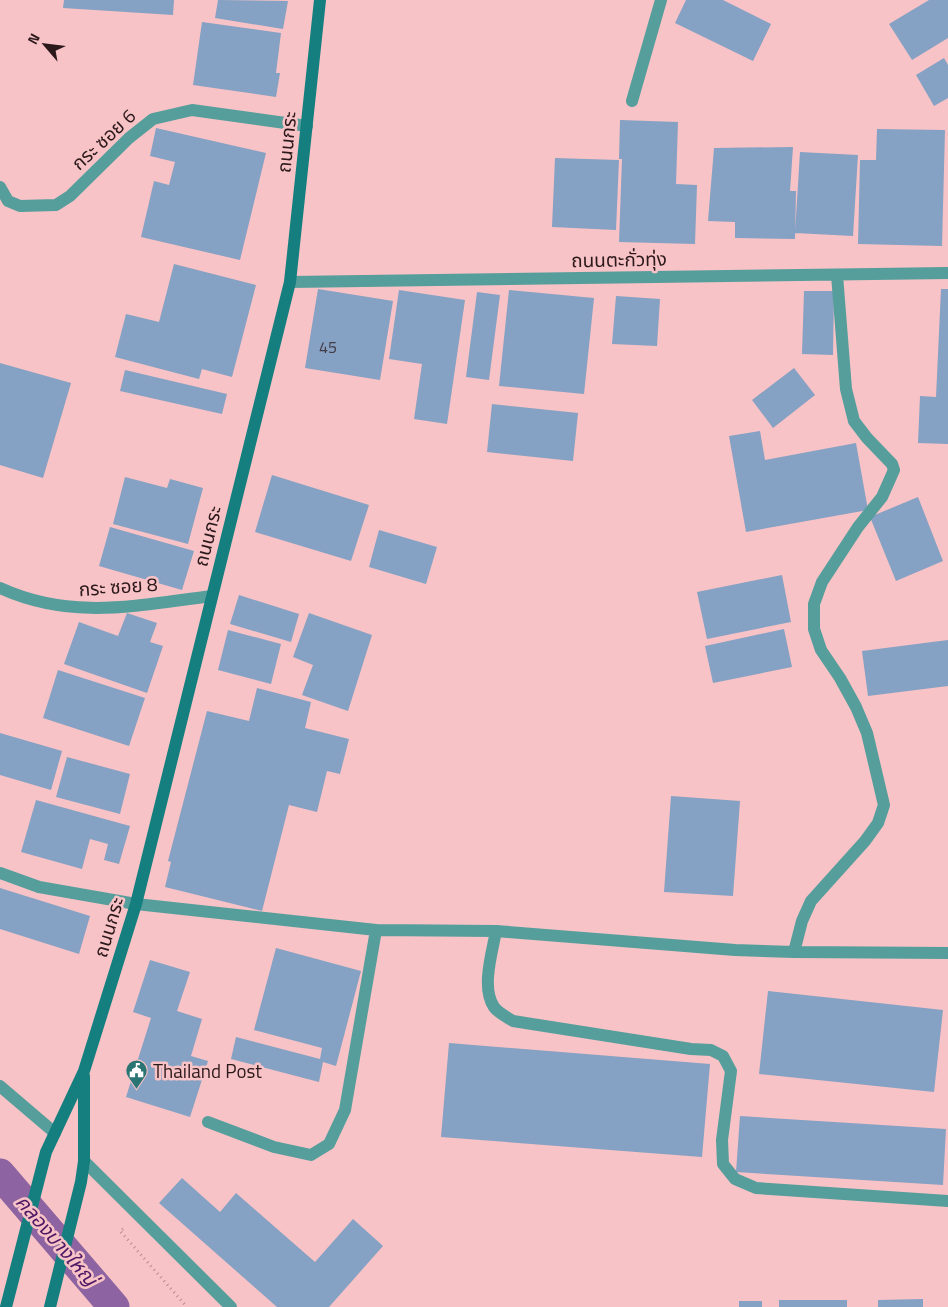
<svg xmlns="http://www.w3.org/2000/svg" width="948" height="1307" font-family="'Titillium Web','Noto Sans Thai',sans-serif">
  <rect width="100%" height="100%" fill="#f7c3c6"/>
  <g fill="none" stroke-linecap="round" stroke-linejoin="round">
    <!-- canal -->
    <path stroke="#8d64a1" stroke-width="31" d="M 0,1174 L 114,1307"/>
  </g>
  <!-- building -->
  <path fill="#85a1c3" d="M 64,0 L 174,0 L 173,15 L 63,8 Z
    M 218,0 L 288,1 L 283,29 L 215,18 Z
    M 686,0 L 723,0 L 771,24 L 753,61 L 675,23 Z
    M 929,0 L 948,0 L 948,38 L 912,60 L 889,24 Z
    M 202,22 L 281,33 L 276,73 L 280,73 L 276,97 L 193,85 Z
    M 944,58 L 948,65 L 948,98 L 934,106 L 916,75 Z
    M 620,120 L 678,122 L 676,184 L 697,185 L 695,244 L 619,242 L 622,159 L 619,159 Z
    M 156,128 L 266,153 L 240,260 L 141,237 L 154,181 L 169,185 L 175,162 L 150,156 Z
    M 877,129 L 945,130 L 942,246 L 858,244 L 860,160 L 876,160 Z
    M 793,147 L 790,191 L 796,191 L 795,239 L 735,238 L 735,222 L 708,221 L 714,148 Z
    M 800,152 L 858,155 L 853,236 L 795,233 Z
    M 555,158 L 619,160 L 616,230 L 552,227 Z
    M 174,264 L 256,285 L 232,377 L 202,369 L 199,379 L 115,357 L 126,314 L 159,322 Z
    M 318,289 L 393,301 L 380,380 L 305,368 Z
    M 941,289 L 948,289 L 948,444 L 918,443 L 920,396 L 936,397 Z
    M 399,290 L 465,300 L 447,424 L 414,419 L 422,364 L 389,359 Z
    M 509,290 L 594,298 L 584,394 L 499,386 Z
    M 804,291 L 834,291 L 833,355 L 802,354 Z
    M 477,292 L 500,295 L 489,380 L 466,377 Z
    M 616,296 L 660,299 L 657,346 L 612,344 Z
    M 0,363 L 71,383 L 43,478 L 0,465 Z
    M 794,368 L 815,395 L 773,428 L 752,400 Z
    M 125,370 L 227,394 L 222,414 L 120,391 Z
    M 492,404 L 578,413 L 573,461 L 487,452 Z
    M 760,431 L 765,460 L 856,443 L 868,510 L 746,532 L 729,436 Z
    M 272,475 L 369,505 L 351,561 L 255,532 Z
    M 125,477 L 167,488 L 170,479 L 203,488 L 188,544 L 113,524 Z
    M 918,497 L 943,561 L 896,581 L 870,517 Z
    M 110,527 L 194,551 L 182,590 L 99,566 Z
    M 379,530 L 437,547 L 426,584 L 369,567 Z
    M 782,575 L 791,622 L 707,639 L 697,592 Z
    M 239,595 L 299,614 L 291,642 L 230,624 Z
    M 127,613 L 157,623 L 150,642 L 163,646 L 147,693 L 64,664 L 79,622 L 118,636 Z
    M 309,613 L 372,635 L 348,711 L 302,695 L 313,665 L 293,657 Z
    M 784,629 L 792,667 L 713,683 L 705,646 Z
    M 228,630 L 281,644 L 271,684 L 218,670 Z
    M 948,640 L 948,686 L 868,696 L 862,651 Z
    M 58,670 L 145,698 L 129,746 L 43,718 Z
    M 257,688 L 311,702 L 305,728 L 349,739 L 340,774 L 327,771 L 317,812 L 289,805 L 262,911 L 165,887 L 171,862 L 168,861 L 207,711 L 249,721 Z
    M 0,733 L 62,751 L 51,790 L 0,775 Z
    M 67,757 L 130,774 L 120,814 L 56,797 Z
    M 671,796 L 740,801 L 733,896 L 664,892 Z
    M 36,800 L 130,826 L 119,864 L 104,860 L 108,844 L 90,839 L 82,869 L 21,852 Z
    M 0,888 L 90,916 L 79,954 L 0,929 Z
    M 276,948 L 361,971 L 336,1066 L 323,1062 L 319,1082 L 231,1059 L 236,1037 L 320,1059 L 322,1048 L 254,1030 Z
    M 150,960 L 190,972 L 177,1011 L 202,1019 L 191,1056 L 208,1061 L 190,1117 L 126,1097 L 151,1018 L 133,1012 Z
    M 768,991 L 943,1010 L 934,1092 L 759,1074 Z
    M 449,1043 L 710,1064 L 702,1157 L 441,1137 Z
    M 740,1116 L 946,1129 L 943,1185 L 736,1172 Z
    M 182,1178 L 220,1212 L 236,1193 L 315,1262 L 353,1219 L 383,1246 L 329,1307 L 277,1307 L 159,1203 Z
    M 923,1299 L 923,1307 L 878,1307 L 878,1300 Z
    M 779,1300 L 847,1300 L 847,1307 L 779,1307 Z
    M 739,1301 L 762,1301 L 762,1307 L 739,1307 Z"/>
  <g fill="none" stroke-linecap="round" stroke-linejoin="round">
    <!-- path -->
    <path stroke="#b58c8e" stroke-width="3" stroke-dasharray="1 4" stroke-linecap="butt" d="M 123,1229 L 120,1231 L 187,1307"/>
    <!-- lane -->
    <path stroke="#559e9c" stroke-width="12" d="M 496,931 C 492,953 481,988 494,1007 C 498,1013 507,1017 513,1021 L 691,1049 L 711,1050 L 723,1056 L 731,1071 L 722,1140 L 723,1164 L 735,1179 L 756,1188 L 948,1201"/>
    <!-- street -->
    <path stroke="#559e9c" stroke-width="12" d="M 632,101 L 661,0
      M 0,187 L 8,201 L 20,206 L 56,205 L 70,196 L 129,138 L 153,119 L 192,110 L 307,126
      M 290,282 L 948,273
      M 0,588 C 72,621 138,605 212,596
      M 0,873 L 39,887 L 136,904 L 376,930 L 496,931 L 735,950 L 794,952 L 948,953
      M 794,952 L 802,921 L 811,901 L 865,841 L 878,823 L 884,805 L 867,733 L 856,707 L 840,678 L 821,650 L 814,629 L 814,604 L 822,582 L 858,527 L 882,497 L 894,470 L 892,464 L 867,438 L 854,421 L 846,389 L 837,275
      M 0,1086 L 55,1133
      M 208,1122 L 274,1147 L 311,1155 L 329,1144 L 345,1110 L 376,930
      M 84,1161 L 231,1307"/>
    <!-- secondary -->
    <path stroke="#147f7e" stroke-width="12" d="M 6,1307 L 46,1152 L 84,1071 L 136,904 L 290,282 L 320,0
      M 50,1307 L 81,1182 L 84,1161 L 84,1076"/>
  </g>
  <!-- icons -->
  <defs>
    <symbol id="civic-pin" viewBox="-11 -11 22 30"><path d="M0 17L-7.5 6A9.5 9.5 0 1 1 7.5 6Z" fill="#2a7473" stroke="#f7c3c6"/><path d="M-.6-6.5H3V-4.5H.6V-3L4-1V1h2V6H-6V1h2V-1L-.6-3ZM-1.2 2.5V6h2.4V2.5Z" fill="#fff"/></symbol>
  </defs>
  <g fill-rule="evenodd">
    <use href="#civic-pin" x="124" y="1058" width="25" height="34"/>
  </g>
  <g text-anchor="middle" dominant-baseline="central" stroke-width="5" stroke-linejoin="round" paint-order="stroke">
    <!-- number labels -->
    <g font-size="16" fill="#423a44">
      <text x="328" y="347">45</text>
    </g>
    <!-- street labels -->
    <g font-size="19" fill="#2b181a" stroke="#f7c3c6">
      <text transform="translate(103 139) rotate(-43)">กระ ซอย 6</text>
      <text transform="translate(286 142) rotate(-84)">ถนนกระ</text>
      <text transform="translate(619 259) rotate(-1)">ถนนตะกั่วทุ่ง</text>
      <text transform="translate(207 536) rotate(-76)">ถนนกระ</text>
      <text transform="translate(118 586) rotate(-4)">กระ ซอย 8</text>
      <text transform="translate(108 927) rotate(-73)">ถนนกระ</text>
    </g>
    <!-- poi labels -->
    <g font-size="19" fill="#2b181a" stroke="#f7c3c6" text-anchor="start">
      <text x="153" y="1070">Thailand Post</text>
    </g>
    <!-- water labels -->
    <g font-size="20" font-style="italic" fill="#4f1965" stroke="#f7c3c6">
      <text transform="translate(57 1240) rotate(49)">คลองบางใหญ่</text>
    </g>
  </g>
  <!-- north arrow -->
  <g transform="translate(45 45) rotate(298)" stroke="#f7c3c6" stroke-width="4" paint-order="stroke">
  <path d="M0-4L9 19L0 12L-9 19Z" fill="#2b181a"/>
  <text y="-8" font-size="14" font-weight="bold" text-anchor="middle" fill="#2b181a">N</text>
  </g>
</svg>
